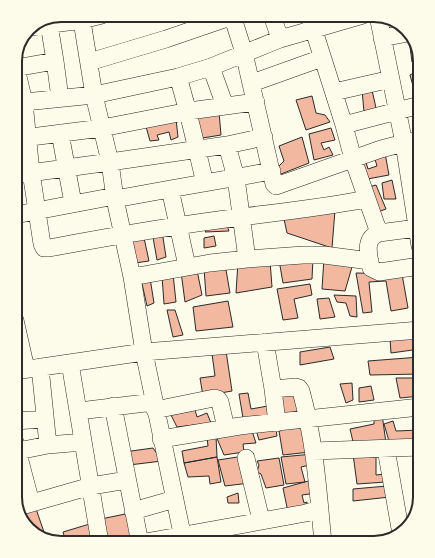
<svg xmlns="http://www.w3.org/2000/svg" width="435" height="558" font-family="Ubuntu,sans-serif">
  <rect width="100%" height="100%" fill="#fdfbea"/>
  <!-- building -->
  <path fill="#f2b8a0" stroke="#2b2b2b" d="M 409,39 L 413,39 L 420,61 L 412,62 Z
    M 417,71 L 420,77 L 420,93 L 415,93 L 410,75 Z
    M 362,90 L 372,90 L 376,108 L 364,112 Z
    M 312,96 L 316,113 L 325,115 L 330,122 L 306,130 L 296,100 Z
    M 219,112 L 221,135 L 196,139 L 192,117 Z
    M 176,119 L 178,137 L 171,140 L 169,132 L 157,135 L 159,140 L 150,141 L 145,123 Z
    M 420,122 L 420,133 L 418,133 L 416,123 Z
    M 331,128 L 335,140 L 321,143 L 324,150 L 329,147 L 333,155 L 314,160 L 309,134 Z
    M 302,137 L 309,163 L 276,176 L 275,170 L 284,161 L 279,146 Z
    M 385,153 L 389,175 L 362,180 L 358,160 L 365,159 L 368,169 L 377,166 L 374,156 Z
    M 392,180 L 396,199 L 384,199 L 382,183 Z
    M 376,185 L 386,209 L 378,212 L 369,187 Z
    M 335,210 L 332,248 L 287,233 L 284,219 Z
    M 227,226 L 229,231 L 205,232 L 209,227 Z
    M 162,231 L 166,257 L 157,260 L 152,232 Z
    M 143,233 L 149,261 L 135,263 L 131,236 Z
    M 214,236 L 216,246 L 204,248 L 204,238 Z
    M 313,258 L 312,279 L 283,283 L 279,260 Z
    M 324,258 L 352,267 L 345,291 L 322,289 Z
    M 270,261 L 272,287 L 236,293 L 238,262 Z
    M 225,264 L 230,293 L 206,296 L 204,268 Z
    M 197,270 L 202,295 L 185,302 L 181,272 Z
    M 356,273 L 402,274 L 408,308 L 391,311 L 386,281 L 369,282 L 372,312 L 363,313 Z
    M 173,274 L 176,302 L 164,304 L 162,276 Z
    M 150,278 L 154,303 L 147,306 L 141,279 Z
    M 310,284 L 312,295 L 294,299 L 298,318 L 283,320 L 277,289 Z
    M 334,295 L 356,296 L 357,317 L 350,316 L 346,303 L 337,302 Z
    M 329,298 L 335,317 L 320,319 L 317,299 Z
    M 228,301 L 233,327 L 196,331 L 193,307 Z
    M 167,310 L 175,310 L 183,335 L 173,337 Z
    M 420,336 L 420,349 L 391,353 L 390,339 Z
    M 330,347 L 334,359 L 300,365 L 300,352 Z
    M 226,351 L 232,391 L 203,396 L 200,378 L 215,376 L 212,354 Z
    M 420,357 L 420,374 L 370,375 L 368,361 Z
    M 396,378 L 420,378 L 420,396 L 400,398 Z
    M 352,383 L 353,400 L 346,403 L 340,384 Z
    M 371,386 L 374,400 L 359,402 L 359,388 Z
    M 248,393 L 251,409 L 268,406 L 271,415 L 243,418 L 239,394 Z
    M 301,393 L 305,414 L 284,415 L 279,394 Z
    M 195,410 L 197,417 L 207,413 L 211,423 L 177,427 L 171,415 Z
    M 382,414 L 386,443 L 354,446 L 350,429 L 374,424 L 374,415 Z
    M 393,421 L 396,431 L 420,430 L 420,443 L 389,441 L 384,424 Z
    M 275,423 L 277,436 L 259,440 L 255,426 Z
    M 306,424 L 310,452 L 283,455 L 278,425 Z
    M 252,431 L 256,443 L 243,444 L 244,452 L 224,455 L 216,436 Z
    M 216,436 L 217,457 L 184,463 L 182,451 L 208,446 L 207,437 Z
    M 153,448 L 162,461 L 129,465 L 124,452 Z
    M 376,453 L 376,475 L 385,474 L 386,482 L 357,484 L 353,454 Z
    M 313,454 L 314,464 L 301,467 L 305,482 L 286,484 L 281,457 Z
    M 244,456 L 250,483 L 225,486 L 218,460 Z
    M 217,457 L 221,482 L 210,484 L 209,476 L 188,477 L 184,463 Z
    M 279,458 L 284,485 L 266,488 L 261,474 L 257,472 L 259,465 L 257,461 Z
    M 312,480 L 316,493 L 302,495 L 304,503 L 307,502 L 307,508 L 288,512 L 283,488 Z
    M 387,486 L 390,497 L 353,501 L 353,489 Z
    M 238,493 L 239,503 L 228,503 L 227,497 Z
    M 34,503 L 45,535 L 23,522 L 20,513 Z
    M 130,513 L 134,541 L 124,543 L 102,543 L 101,519 Z
    M 93,523 L 96,535 L 87,538 L 88,543 L 66,543 L 63,532 Z"/>
  <g fill="none" stroke-linecap="round" stroke-linejoin="round">
    <defs>
      <path id="minor" d="M 81,15 L 94,95 L 110,162 L 115,199 L 132,277 L 144,352 L 184,543
        M 232,15 L 244,53 L 274,184 L 276,186 L 381,149 L 404,143 L 420,140
        M 272,15 L 280,39
        M 309,15 L 344,125 L 353,159 L 379,233
        M 378,16 L 404,143 L 420,246
        M 49,24 L 55,61
        M 30,27 L 82,20 L 102,15
        M 382,38 L 408,33
        M 89,62 L 166,39 L 236,15
        M 211,67 L 225,106
        M 15,68 L 55,61 L 60,98
        M 16,68 L 24,102 L 31,172 L 42,244 L 44,248 L 49,248 C 113,236 177,225 241,217 C 283,212 325,207 367,199
        M 178,77 C 189,112 196,147 205,183
        M 252,83 L 322,58
        M 334,92 L 391,79
        M 15,103 L 94,95 L 178,77 L 211,67 L 280,39 L 363,15
        M 344,125 L 420,105
        M 60,133 L 73,203
        M 15,139 L 102,128 L 189,111 L 256,102
        M 227,145 L 264,137
        M 15,175 L 110,162 L 227,145 L 236,178 L 247,259
        M 115,199 L 170,189
        M 15,215 L 115,196
        M 417,228 L 379,233 C 363,239 369,255 371,268 L 379,272 L 420,266
        M 187,266 L 170,189 L 272,171
        M 132,277 L 210,263 L 247,259 L 303,255 L 324,255 L 370,261
        M 15,320 L 26,369
        M 265,342 L 273,389 L 277,423
        M 70,363 L 100,543
        M 40,367 L 48,445
        M 15,371 L 144,352 L 420,330
        M 273,389 L 296,387 L 299,388 L 301,391 C 315,442 318,490 323,543
        M 113,406 L 140,543
        M 155,410 L 214,398 L 218,399 L 220,402 L 226,428
        M 79,411 L 154,402
        M 15,421 L 44,419
        M 161,439 L 240,426 L 420,407
        M 15,442 L 31,503
        M 386,449 L 401,534
        M 18,451 L 48,445 L 83,442
        M 314,451 L 420,447
        M 246,458 L 261,520
        M 18,507 L 91,486 L 127,480
        M 133,511 L 175,499
        M 140,543 L 306,513 L 320,509"/>
    </defs>
    <!-- minor casing -->
    <use href="#minor" stroke="#2b2b2b" stroke-width="18"/>
    <!-- minor -->
    <use href="#minor" stroke="#fdfbea" stroke-width="17"/>
  </g>
  <!-- crop -->
  <path d="M0 0H435V558H0ZM61 22H374A39 39 0 0 1 413 61V497A39 39 0 0 1 374 536H61A39 39 0 0 1 22 497V61A39 39 0 0 1 61 22Z" fill="#fdfbea" fill-rule="evenodd"/>
  <path fill="none" stroke="#2b2b2b" stroke-width="2" d="M61 22H374A39 39 0 0 1 413 61V497A39 39 0 0 1 374 536H61A39 39 0 0 1 22 497V61A39 39 0 0 1 61 22Z"/>
</svg>
